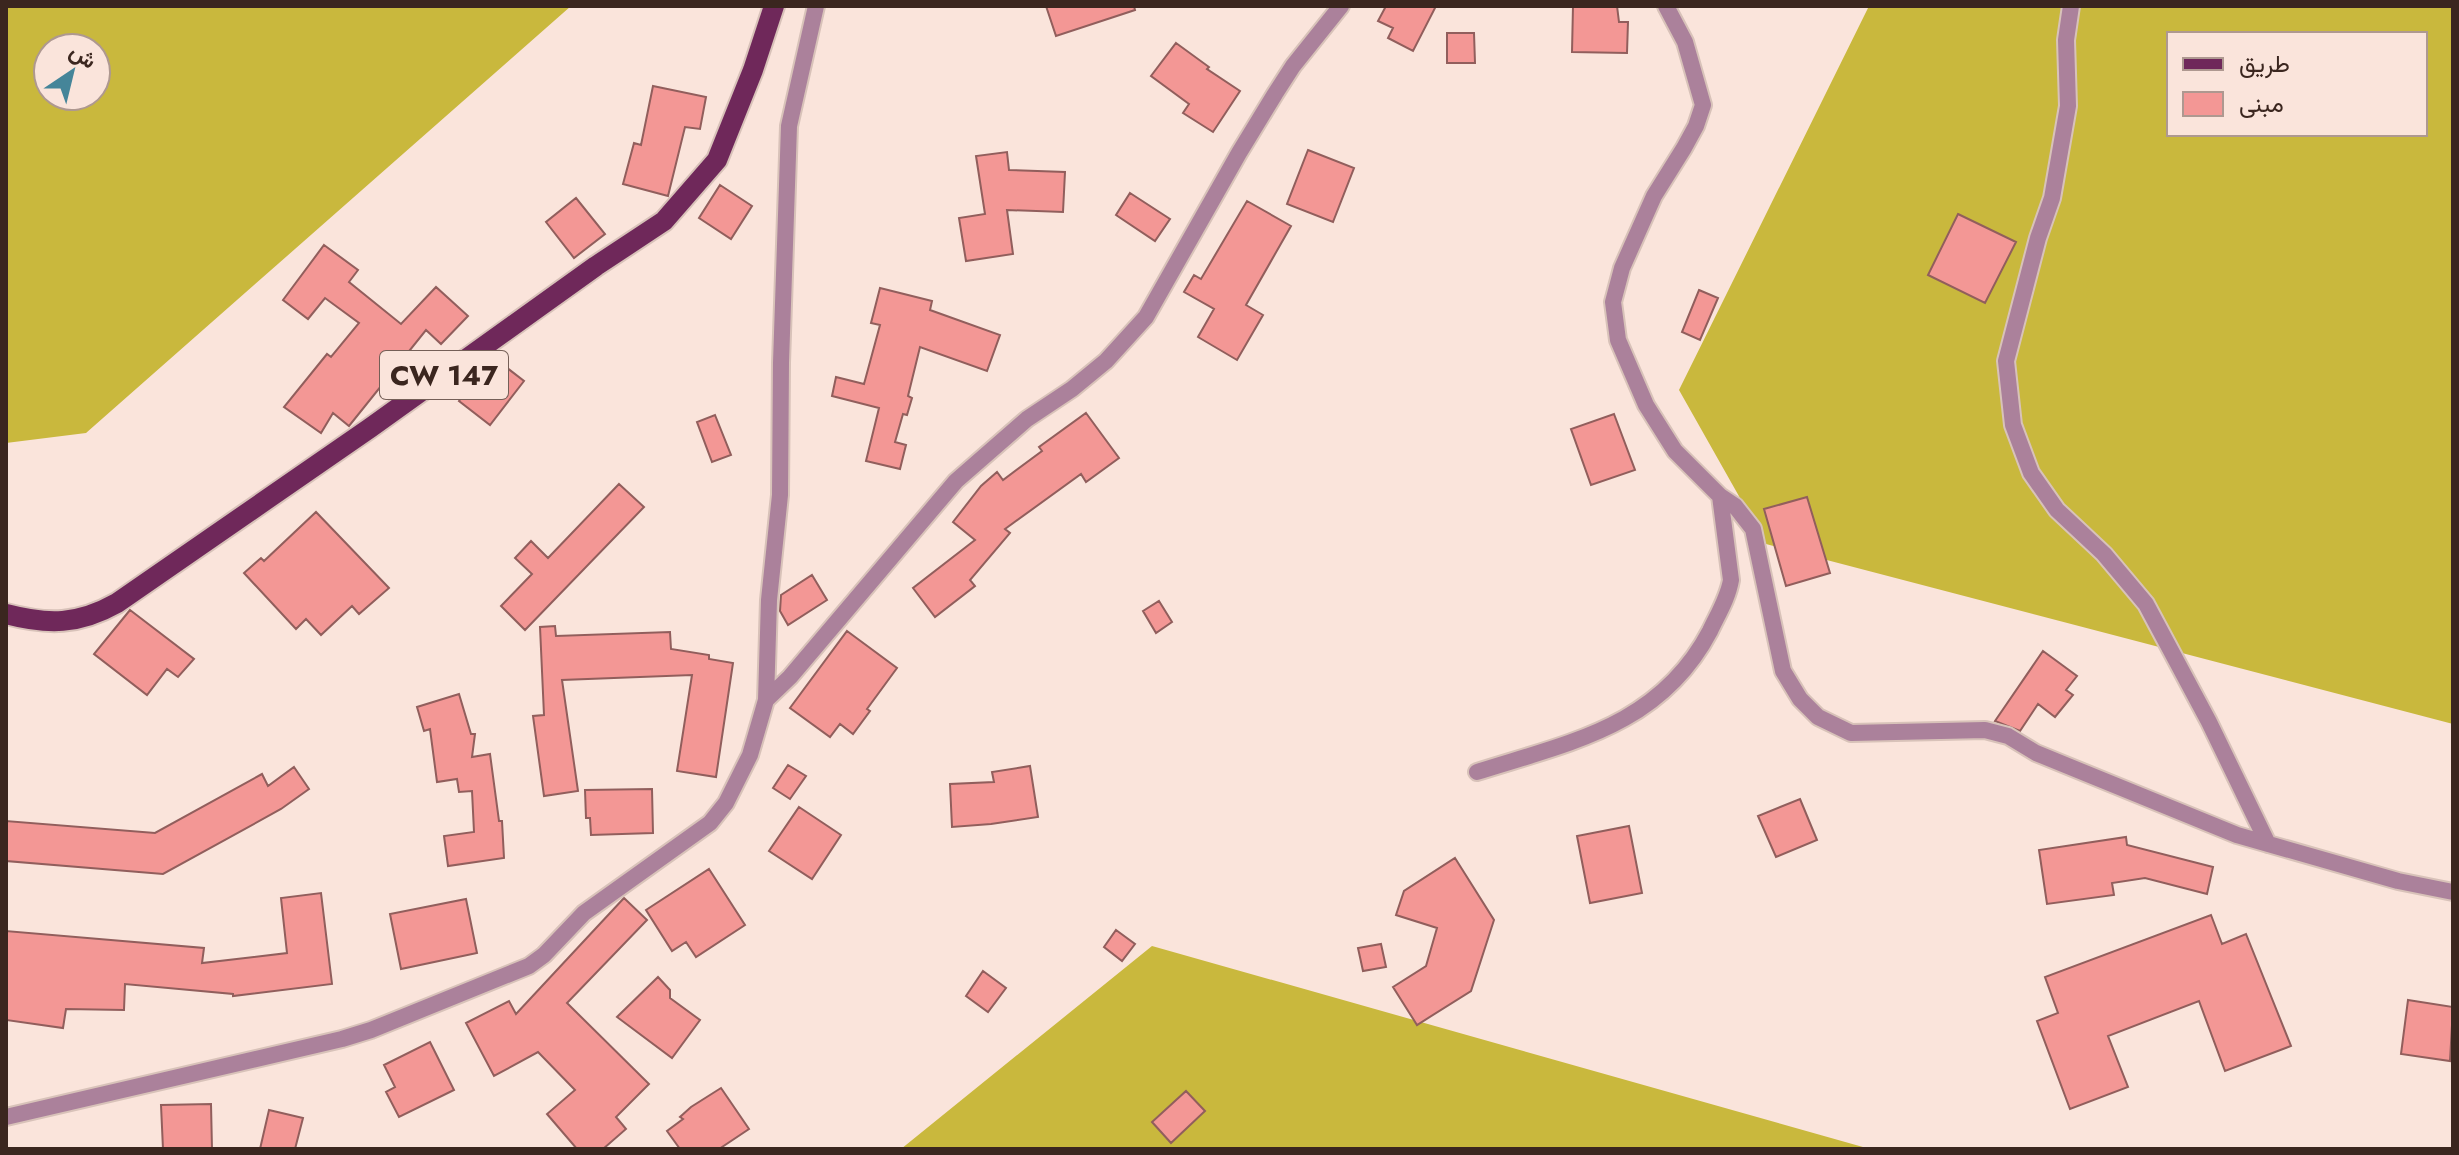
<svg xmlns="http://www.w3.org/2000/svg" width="2459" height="1155" font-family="Jost,Vazirmatn,sans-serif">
  <rect width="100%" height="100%" fill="#fae4db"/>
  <!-- forest -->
  <path fill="#c9b83d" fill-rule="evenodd" d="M 6,6 L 571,6 L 86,433 L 6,443 ZM 48,48 L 96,48 L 96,96 L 48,96 Z
    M 1869,6 L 2453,6 L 2453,724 L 1766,544 L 1679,390 ZM 2169,34 L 2425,34 L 2425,134 L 2169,134 Z
    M 1152,946 L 1870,1149 L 901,1149 Z"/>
  <!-- building -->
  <path fill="#f39795" stroke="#915e5c" stroke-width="2" d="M 1046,6 L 1134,6 L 1135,10 L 1056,36 Z
    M 1386,6 L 1436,6 L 1413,51 L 1388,38 L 1393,28 L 1378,21 Z
    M 1573,6 L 1617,6 L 1619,22 L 1628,22 L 1627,53 L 1572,52 Z
    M 1447,33 L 1474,33 L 1475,63 L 1447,63 Z
    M 1176,43 L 1209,67 L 1207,69 L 1240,91 L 1213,132 L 1183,113 L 1189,104 L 1151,76 Z
    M 653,86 L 706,97 L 700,129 L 685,127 L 668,196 L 623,184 L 634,143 L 641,145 Z
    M 1308,150 L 1354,168 L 1333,222 L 1287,204 Z
    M 1007,152 L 1009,170 L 1065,172 L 1063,212 L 1007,210 L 1013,254 L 966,261 L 959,218 L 985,214 L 976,156 Z
    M 720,185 L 752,206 L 731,239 L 699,218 Z
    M 1130,193 L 1170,219 L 1155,241 L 1116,215 Z
    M 576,198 L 605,234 L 574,258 L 546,222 Z
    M 1247,201 L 1291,226 L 1246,305 L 1263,315 L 1237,360 L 1198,337 L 1214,309 L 1184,292 L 1194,275 L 1201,279 Z
    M 1958,214 L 2016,242 L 1985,303 L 1928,275 Z
    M 324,245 L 358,270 L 349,282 L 401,324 L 436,287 L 468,316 L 441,344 L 426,330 L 349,426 L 333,413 L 321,433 L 284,407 L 327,354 L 331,357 L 359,323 L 325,298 L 308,319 L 283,300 Z
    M 880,288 L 932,301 L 930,310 L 1000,335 L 987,371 L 920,347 L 908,396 L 912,398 L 907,415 L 903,414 L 895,442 L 906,445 L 900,469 L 866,461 L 879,408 L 832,396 L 836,377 L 864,384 L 880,325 L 871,323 Z
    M 1699,290 L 1718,298 L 1700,340 L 1682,332 Z
    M 493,357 L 524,381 L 490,425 L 459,401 Z
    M 1086,413 L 1119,458 L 1086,482 L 1081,474 L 1005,529 L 1010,533 L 970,580 L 975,586 L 935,617 L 913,588 L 975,540 L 953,522 L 981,486 L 997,472 L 1003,480 L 1042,451 L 1039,447 Z
    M 1614,414 L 1635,470 L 1591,485 L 1571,429 Z
    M 715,415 L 731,455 L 712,462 L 697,422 Z
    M 619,484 L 644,507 L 525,630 L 501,606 L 532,574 L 515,558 L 531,541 L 548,558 Z
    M 1807,497 L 1830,573 L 1786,586 L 1764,509 Z
    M 316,512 L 389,588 L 359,614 L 352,606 L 321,635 L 306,619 L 296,629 L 244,573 L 261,558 L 264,561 Z
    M 812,575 L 827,600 L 788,625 L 780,611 L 781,595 Z
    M 1159,601 L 1172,622 L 1156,633 L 1143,611 Z
    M 130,610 L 194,659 L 178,677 L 167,669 L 147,695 L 94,654 Z
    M 555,626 L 556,636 L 670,632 L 671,649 L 709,655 L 709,659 L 733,663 L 716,777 L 677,771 L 692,675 L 562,680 L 578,791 L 544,796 L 533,716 L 544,715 L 540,627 Z
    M 847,631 L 897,668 L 867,709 L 870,711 L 853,734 L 840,724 L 830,737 L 790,708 Z
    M 2043,651 L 2077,676 L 2066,690 L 2073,695 L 2055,717 L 2038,704 L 2020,731 L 1995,721 Z
    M 459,694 L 471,734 L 475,734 L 472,757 L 490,754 L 499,821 L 502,821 L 504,858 L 448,866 L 444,836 L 474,832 L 472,791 L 459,792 L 457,779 L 437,782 L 430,729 L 424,731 L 417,707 Z
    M 788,765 L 806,776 L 790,799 L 773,788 Z
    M 1030,766 L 1038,817 L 991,824 L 952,827 L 950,784 L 994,782 L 992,772 Z
    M 294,767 L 309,789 L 281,809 L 163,874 L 6,861 L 6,821 L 155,833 L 262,774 L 268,786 Z
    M 652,789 L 653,833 L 591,835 L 590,818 L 586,818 L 585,790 Z
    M 1800,799 L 1817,840 L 1776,857 L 1758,816 Z
    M 799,807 L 841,835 L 812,879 L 769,851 Z
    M 1629,826 L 1642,893 L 1590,903 L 1577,836 Z
    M 2126,837 L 2127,845 L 2213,867 L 2207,894 L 2145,878 L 2112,883 L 2114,895 L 2047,904 L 2039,850 Z
    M 1455,858 L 1494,920 L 1471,991 L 1417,1025 L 1393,987 L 1426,966 L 1437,928 L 1396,915 L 1404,891 Z
    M 709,869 L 745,925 L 696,957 L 686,942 L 672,951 L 646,910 Z
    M 321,893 L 332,984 L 233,996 L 233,994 L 125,984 L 124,1010 L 66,1009 L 63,1028 L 6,1020 L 6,931 L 204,948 L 202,963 L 287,953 L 281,898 Z
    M 624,898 L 647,920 L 567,1003 L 649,1084 L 616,1117 L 626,1129 L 603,1149 L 577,1149 L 547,1114 L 575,1090 L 538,1052 L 494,1076 L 466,1023 L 509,1001 L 516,1014 Z
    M 466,899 L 477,953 L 401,969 L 390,914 Z
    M 2211,915 L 2222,944 L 2246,934 L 2291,1046 L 2225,1071 L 2199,1001 L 2108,1036 L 2128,1087 L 2070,1109 L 2037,1021 L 2058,1013 L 2045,977 Z
    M 1116,930 L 1135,944 L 1122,961 L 1104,947 Z
    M 1381,944 L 1386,967 L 1363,971 L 1358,948 Z
    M 983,971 L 1006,988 L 988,1012 L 966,996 Z
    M 658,977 L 670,990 L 670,998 L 700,1020 L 672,1058 L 617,1017 Z
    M 2408,1000 L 2453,1007 L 2450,1061 L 2401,1054 Z
    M 430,1042 L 454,1090 L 399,1117 L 386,1092 L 395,1087 L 384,1065 Z
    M 721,1088 L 749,1129 L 719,1149 L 680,1149 L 667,1131 L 683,1119 L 680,1117 L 691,1107 Z
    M 1186,1091 L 1205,1111 L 1171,1143 L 1152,1122 Z
    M 211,1104 L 212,1149 L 163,1149 L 161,1105 Z
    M 269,1110 L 303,1118 L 295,1149 L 260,1149 Z"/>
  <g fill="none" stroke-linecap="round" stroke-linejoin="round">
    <defs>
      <path id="street" d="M 1666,6 L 1685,42 L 1703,105 L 1696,126 L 1684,148 L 1654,196 L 1622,268 L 1613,302 L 1618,340 L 1646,405 L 1675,451 L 1720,496 L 1735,506 L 1753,529 L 1783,671 L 1800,699 L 1818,717 L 1851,733 L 1985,730 L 2008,736 L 2036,753 L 2237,835 L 2398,881 L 2453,892
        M 2071,6 L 2066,40 L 2068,106 L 2052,198 L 2038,238 L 2006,361 L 2013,425 L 2031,473 L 2057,510 L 2104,554 L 2146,604 L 2209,722 L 2268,844
        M 766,700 L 790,677 L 956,481 L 1027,419 L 1072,389 L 1106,361 L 1146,317 L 1239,153 L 1275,94 L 1293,66 L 1341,6
        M 1477,772 C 1571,742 1660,726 1710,631 C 1718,614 1728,598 1731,580 L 1720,496
        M 6,1117 L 342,1039 L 371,1030 L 529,966 L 544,955 L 584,913 L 710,823 L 726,803 L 750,755 L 766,700 L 769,600 L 780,495 L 781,363 L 789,126 L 816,6"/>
      <path id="primary" d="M 6,614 C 48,625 78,625 117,603 L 370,428 L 596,266 L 664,221 L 717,160 L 753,70 L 774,6"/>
    </defs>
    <!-- street casing -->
    <use href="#street" stroke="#d8c2b9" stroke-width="20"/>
    <!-- primary casing -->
    <use href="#primary" stroke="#d8c2b9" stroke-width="24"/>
    <!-- street -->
    <use href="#street" stroke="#ab819b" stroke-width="16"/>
    <!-- primary -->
    <use href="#primary" stroke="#6f285a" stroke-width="20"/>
  </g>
  <g text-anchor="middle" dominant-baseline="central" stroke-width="6" stroke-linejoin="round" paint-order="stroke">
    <!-- shield labels -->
    <rect fill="#fae4db" stroke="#745f57" stroke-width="2" x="380" y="351" width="128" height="48" rx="6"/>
    <g font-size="28" font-weight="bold" fill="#3b261f">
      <text x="444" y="375">CW 147</text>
    </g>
  </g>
  <!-- border -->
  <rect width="2459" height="1155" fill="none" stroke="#3b261f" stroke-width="16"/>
  <!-- legend -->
  <rect x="2167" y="32" width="260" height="104" fill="#fae4db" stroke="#ae9890" stroke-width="2"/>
  <rect x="2183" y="58" width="40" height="12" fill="#6f285a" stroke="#ae9890" stroke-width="2"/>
  <text x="2239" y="72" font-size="24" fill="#3b261f">طريق</text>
  <rect x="2183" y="92" width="40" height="24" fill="#f39795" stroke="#ae9890" stroke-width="2"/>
  <text x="2239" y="112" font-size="24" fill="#3b261f">مبنى</text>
  <!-- north arrow -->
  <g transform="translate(72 72) rotate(35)"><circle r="38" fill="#fae4db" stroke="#ae9890" stroke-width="2"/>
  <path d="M0-6L14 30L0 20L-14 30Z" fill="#458599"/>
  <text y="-12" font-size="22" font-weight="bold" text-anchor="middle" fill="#3b261f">ش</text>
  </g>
</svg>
